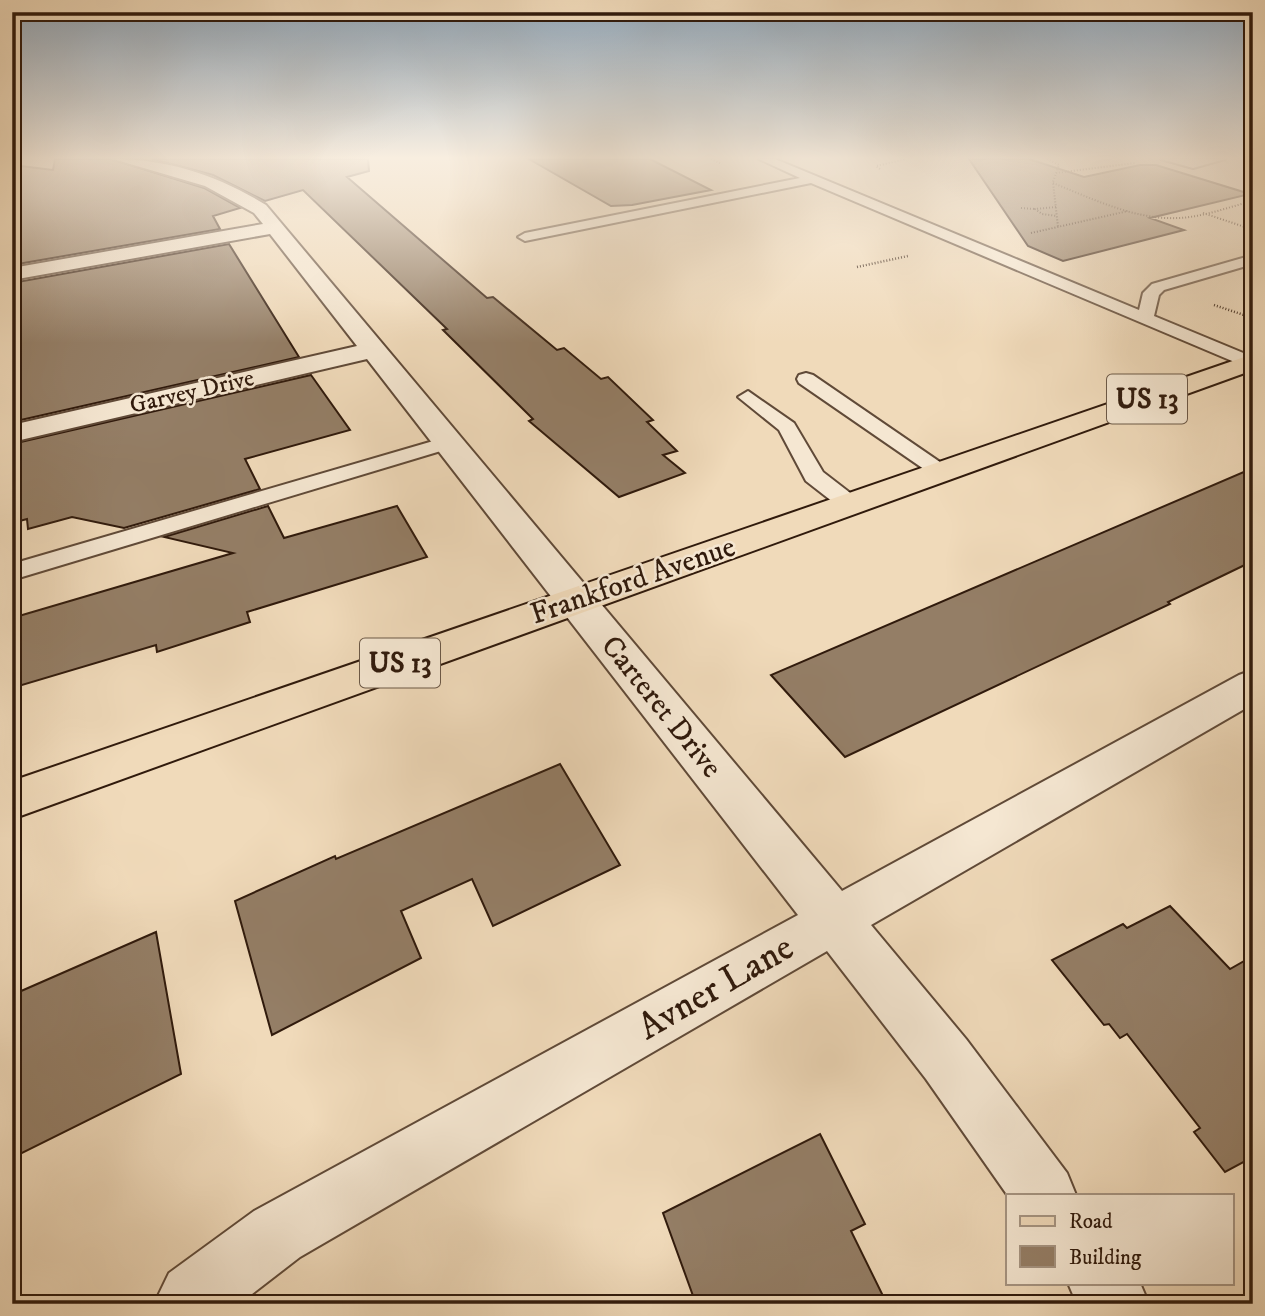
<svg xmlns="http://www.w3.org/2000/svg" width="1265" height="1316" font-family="'IM FELL DW Pica',serif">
  <rect width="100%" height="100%" fill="#f0daba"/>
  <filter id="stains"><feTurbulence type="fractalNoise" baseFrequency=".00286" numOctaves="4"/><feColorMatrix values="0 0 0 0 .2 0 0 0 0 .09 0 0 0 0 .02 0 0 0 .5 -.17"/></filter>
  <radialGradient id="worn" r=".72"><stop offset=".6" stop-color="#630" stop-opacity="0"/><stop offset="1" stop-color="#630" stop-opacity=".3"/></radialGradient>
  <!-- building -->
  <path fill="#947e66" stroke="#301a0c" stroke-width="2" d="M 55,159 L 111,159 L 204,188 L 240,208 L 213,216 L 220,229 L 12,265 L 12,165 L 53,170 Z
    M 152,159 L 368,159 L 369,171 L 347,177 L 487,298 L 493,297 L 557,350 L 564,348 L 601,379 L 608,377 L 653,420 L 647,422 L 677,451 L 663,455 L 685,473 L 619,497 L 529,421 L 533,419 L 443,330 L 447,329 L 303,190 L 265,201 L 213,175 Z
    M 529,159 L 650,159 L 711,190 L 632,205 L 611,206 Z
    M 969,159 L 1029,159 L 1084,177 L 1140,165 L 1156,165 L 1250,194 L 1150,218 L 1184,230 L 1063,261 L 1028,246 Z
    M 229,244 L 299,357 L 12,422 L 12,283 Z
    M 311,375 L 350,430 L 245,459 L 260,489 L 124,528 L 72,517 L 28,529 L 27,519 L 12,523 L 12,444 Z
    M 1253,468 L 1253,561 L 1168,602 L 1170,604 L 845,757 L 771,675 Z
    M 268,506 L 284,538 L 397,506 L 427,557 L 247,612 L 250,622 L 157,652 L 156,645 L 12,688 L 12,618 L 233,553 L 164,537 Z
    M 560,764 L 620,865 L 493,926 L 472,879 L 401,911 L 421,958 L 272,1035 L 235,901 L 335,856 L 336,859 Z
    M 1170,906 L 1230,969 L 1253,956 L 1253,1157 L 1225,1172 L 1194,1132 L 1200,1128 L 1127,1034 L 1120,1038 L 1109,1024 L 1104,1025 L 1052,960 L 1123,924 L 1127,928 Z
    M 156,932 L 181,1074 L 12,1158 L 12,995 Z
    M 820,1134 L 865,1224 L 851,1231 L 887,1304 L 696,1304 L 663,1213 Z"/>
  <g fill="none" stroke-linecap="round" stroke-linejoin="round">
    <defs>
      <path id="lane" d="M 759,159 L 775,159 L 1139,310 L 1143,293 L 1152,284 L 1253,255 L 1253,264 L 1164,290 L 1159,295 L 1154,316 L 1253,357 L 1253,367 L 1244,366 L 811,183 L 525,241 L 518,237 L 525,233 L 800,178 Z
        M 1161,159 L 1225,159 L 1193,168 Z
        M 806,373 L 813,375 L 953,471 L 942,478 L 934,476 L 799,383 L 797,379 L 799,375 Z
        M 748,391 L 794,423 L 823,472 L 858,499 L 861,504 L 858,509 L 842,509 L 806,481 L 779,430 L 738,397 Z
        M 447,437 L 454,439 L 457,443 L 454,447 L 12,580 L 12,564 Z"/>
      <path id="street" d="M 113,159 C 169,159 219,176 266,205 L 842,891 L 1239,675 L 1253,670 L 1253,704 L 871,925 L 966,1039 L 1067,1173 L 1076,1195 L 1008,1196 L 926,1079 L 827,951 L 300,1257 L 239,1304 L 154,1304 L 169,1273 L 254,1211 L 798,915 L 367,359 L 12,442 L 12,425 L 357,346 L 270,234 L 12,280 L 12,268 L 263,224 L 254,213 L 205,186 Z
        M 1068,1283 L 1140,1283 L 1149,1304 L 1077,1304 Z"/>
      <path id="primary" d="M 1253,354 L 1253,370 L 12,819 L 12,781 Z"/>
    </defs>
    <!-- lane casing -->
    <use href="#lane" stroke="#604a38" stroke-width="4"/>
    <!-- street casing -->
    <use href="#street" stroke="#604a38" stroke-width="4"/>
    <!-- primary casing -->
    <use href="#primary" stroke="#301a0c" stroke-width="4"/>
    <!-- path-far1 -->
    <path stroke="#301a0c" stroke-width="2" stroke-dasharray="1 2" stroke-linecap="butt" d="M 711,159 L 722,164
      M 1047,159 L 1059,165 L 1053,182 L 1058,227
      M 880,169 L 876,166 L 906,159
      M 1056,173 L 1135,163
      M 1053,183 C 1093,199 1135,220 1178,218 C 1204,217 1228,207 1253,201
      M 1056,207 L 1035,209 L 1042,214 L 1057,216
      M 1021,208 L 1035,209
      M 1203,213 L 1245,227
      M 1031,233 L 1128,211"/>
    <!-- path -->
    <path stroke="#301a0c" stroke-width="2.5" stroke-dasharray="1 2" stroke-linecap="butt" d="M 857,267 L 908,256
      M 1214,305 L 1253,318"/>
    <!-- lane -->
    <use href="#lane" fill="#f5e7d2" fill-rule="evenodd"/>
    <!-- street -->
    <use href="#street" fill="#f5e7d2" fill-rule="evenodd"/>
    <!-- primary -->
    <use href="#primary" fill="#f0daba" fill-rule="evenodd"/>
  </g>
  <!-- sky -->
  <linearGradient id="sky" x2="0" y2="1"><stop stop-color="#91a9be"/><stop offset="0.46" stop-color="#f8eee0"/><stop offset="1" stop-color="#f8eee0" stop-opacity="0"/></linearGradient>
  <rect width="1265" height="343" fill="url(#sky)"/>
  <g text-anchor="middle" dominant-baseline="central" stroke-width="5" stroke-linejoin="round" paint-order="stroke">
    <!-- far-street labels -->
    <g font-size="24" fill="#301a0c" stroke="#f5e7d2">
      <text transform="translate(192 392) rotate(-13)">Garvey Drive</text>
    </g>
    <!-- shield labels -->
    <g fill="#f5e7d2" stroke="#6b5847" stroke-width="2">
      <rect x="1107" y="374.5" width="80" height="49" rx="5"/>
      <rect x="360" y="638.5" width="80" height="49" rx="5"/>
    </g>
    <g font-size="28" font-weight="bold" fill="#301a0c">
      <text x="1147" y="399">US 13</text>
      <text x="400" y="663">US 13</text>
    </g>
    <!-- street labels -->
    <g font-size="30" fill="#301a0c" stroke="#f5e7d2">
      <text transform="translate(633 581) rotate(-19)">Frankford Avenue</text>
      <text transform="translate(661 707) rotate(51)">Carteret Drive</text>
    </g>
    <!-- near-street labels -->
    <g font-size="37" fill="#301a0c" stroke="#f5e7d2">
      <text transform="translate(716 988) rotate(-30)">Avner Lane</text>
    </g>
  </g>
  <!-- margin -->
  <rect width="1265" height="1316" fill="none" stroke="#f0daba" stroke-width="42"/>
  <rect x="14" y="14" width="1237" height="1288" fill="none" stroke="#301a0c" stroke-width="3.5"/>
  <rect x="21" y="21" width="1223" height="1274" fill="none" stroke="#301a0c" stroke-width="2"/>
  <!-- legend -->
  <rect x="1006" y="1194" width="228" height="91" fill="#f5e7d2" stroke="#a69583" stroke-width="2"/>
  <rect x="1020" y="1216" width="35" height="10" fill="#f0daba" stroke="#a69583" stroke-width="2"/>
  <text x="1069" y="1228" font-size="21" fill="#301a0c">Road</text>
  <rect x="1020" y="1246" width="35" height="21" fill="#947e66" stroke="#a69583" stroke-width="2"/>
  <text x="1069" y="1264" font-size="21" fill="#301a0c">Building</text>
  <rect width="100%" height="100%" filter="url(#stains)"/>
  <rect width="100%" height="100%" fill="url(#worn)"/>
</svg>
